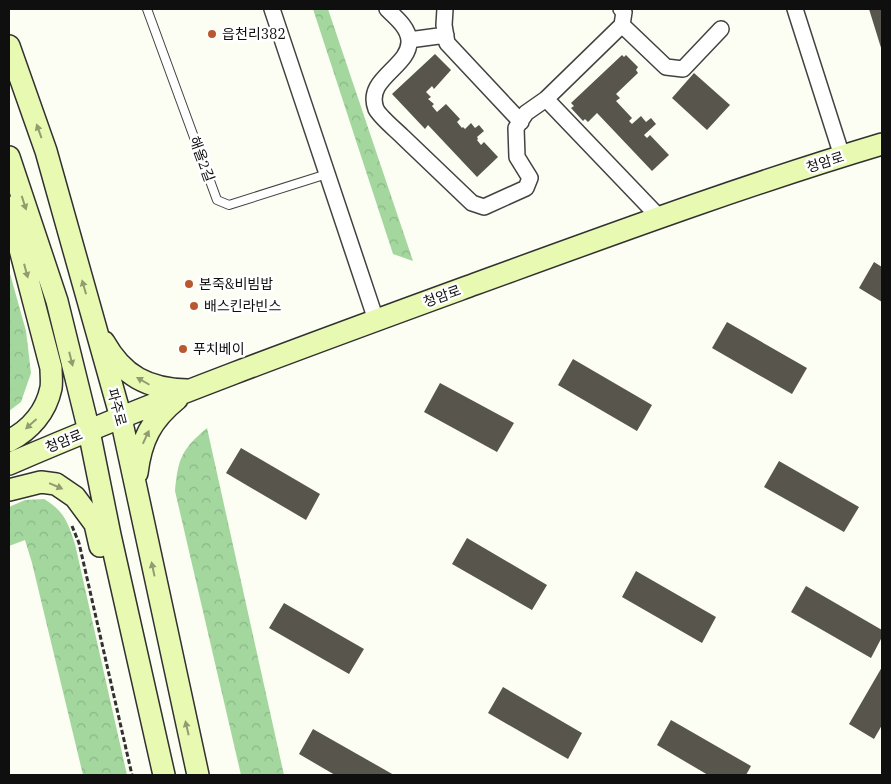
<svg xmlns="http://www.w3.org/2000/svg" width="891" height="784" font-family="'IBM Plex Serif','Noto Sans KR',serif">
  <defs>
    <pattern id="forest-crowns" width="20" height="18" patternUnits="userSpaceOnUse" patternTransform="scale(1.25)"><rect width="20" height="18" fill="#a3d79e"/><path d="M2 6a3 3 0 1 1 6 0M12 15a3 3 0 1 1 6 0" fill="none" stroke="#8bb787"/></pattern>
  </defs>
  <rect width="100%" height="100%" fill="#fcfef3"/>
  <!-- forest -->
  <path fill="url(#forest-crowns)" d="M 313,9 L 328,9 L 413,261 L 393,254 Z
    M 9,270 L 26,331 L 31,373 L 21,402 L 9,411 Z
    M 207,428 L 284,775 L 241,775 L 175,491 C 178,458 182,449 207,428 Z
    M 44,499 C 65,512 67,521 75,544 L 127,775 L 83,775 L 32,563 L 25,540 L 9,546 L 9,507 L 25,500 Z"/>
  <!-- building -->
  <path fill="#58554c" d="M 869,9 L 882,9 L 882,51 Z
    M 435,54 L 451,70 L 434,89 L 432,86 L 426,92 L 431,97 L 428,99 L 434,104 L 432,106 L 437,112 L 446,104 L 460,119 L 457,122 L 462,128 L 463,127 L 465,129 L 471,123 L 475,128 L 479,125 L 484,131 L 477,137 L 478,139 L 477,140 L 481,145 L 484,142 L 498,157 L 477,177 L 428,125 L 425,129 L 392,94 Z
    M 622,55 L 624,57 L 626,55 L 638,67 L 636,70 L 638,73 L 616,94 L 620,98 L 616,101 L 632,118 L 629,121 L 632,124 L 641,116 L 646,122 L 651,118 L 656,124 L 644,135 L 647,138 L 650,135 L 669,155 L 652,171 L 597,113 L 588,122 L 585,119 L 583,121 L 571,108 L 574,106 L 571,103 Z
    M 694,73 L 730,105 L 707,130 L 672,98 Z
    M 874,262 L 882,267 L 882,302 L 859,288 Z
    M 727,322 L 807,368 L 792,394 L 712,348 Z
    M 573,359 L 652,405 L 637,431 L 558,385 Z
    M 440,383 L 514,423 L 497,452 L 424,412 Z
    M 241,448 L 320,494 L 306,520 L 226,473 Z
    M 779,461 L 859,507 L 844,532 L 764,487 Z
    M 467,538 L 547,585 L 532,610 L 452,564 Z
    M 636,571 L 716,617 L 702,643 L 622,597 Z
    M 806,586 L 882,630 L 882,637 L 871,658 L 791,612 Z
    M 284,603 L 364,649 L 349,674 L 269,628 Z
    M 882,667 L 882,725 L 874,739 L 849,724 Z
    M 503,687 L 582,733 L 568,759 L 488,713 Z
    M 671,720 L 751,766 L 746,775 L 708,775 L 657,745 Z
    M 313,729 L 394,775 L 335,775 L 299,754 Z"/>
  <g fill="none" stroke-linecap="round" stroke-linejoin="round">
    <defs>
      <path id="lane" d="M 147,9 L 217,200 L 229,205 L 327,174"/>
      <path id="street" d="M 272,9 L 376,320
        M 387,9 C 395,17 408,27 409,40 C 411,67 364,78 376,109 C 380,117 396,130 403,137 C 426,159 449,181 472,203 L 484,207 L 526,188 L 530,178 L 517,157 L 516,128 L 526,113 L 546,99 L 622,25 L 624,12 L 621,9
        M 445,9 L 444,25 L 447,43 L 521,122
        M 795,9 L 842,156
        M 622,25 L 666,67 L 683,69 L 721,29
        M 409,40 L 446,35
        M 546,99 L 659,217"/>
      <path id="secondary" d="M 9,46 L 46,151 L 121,418 L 198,775
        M 9,157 L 57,301 L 89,431 L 110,535 L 164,775
        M 9,207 L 51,368 C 51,375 52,382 51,388 C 46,412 30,430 9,441
        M 104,342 C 123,376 148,389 187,390
        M 9,464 C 162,398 319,341 475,284 C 610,235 745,185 882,144
        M 137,473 C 141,440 151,420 177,399
        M 9,490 L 41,482 L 56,484 L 75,497 L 95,524 L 100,546"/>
    </defs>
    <!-- lane casing -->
    <use href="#lane" stroke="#424242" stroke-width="10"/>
    <!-- street casing -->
    <use href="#street" stroke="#424242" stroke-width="18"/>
    <!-- secondary casing -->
    <use href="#secondary" stroke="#313131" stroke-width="24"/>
    <!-- path -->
    <path stroke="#313131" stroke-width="3" stroke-dasharray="5 2.5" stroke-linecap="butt" d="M 72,526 L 79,543 L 132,775"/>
    <!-- lane -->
    <use href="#lane" stroke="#fff" stroke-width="8"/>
    <!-- street -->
    <use href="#street" stroke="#fff" stroke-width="15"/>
    <!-- secondary -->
    <use href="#secondary" stroke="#e8fab2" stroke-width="21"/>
  </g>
  <!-- one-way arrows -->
  <defs><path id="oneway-solid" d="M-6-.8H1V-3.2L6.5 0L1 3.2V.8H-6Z" transform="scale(1.25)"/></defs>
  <g fill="#919c71">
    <use href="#oneway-solid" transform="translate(39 131) rotate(-110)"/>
    <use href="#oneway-solid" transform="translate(24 203) rotate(72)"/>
    <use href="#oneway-solid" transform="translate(26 271) rotate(75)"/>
    <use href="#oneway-solid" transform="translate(84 287) rotate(-106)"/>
    <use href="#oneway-solid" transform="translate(71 359) rotate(76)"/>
    <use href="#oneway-solid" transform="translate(143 381) rotate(-150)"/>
    <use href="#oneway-solid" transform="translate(31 424) rotate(138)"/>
    <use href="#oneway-solid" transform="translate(146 437) rotate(-65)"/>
    <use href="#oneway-solid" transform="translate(56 486) rotate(23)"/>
    <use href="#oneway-solid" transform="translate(153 569) rotate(-102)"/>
    <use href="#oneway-solid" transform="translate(187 728) rotate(-103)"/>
  </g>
  <!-- markers -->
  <g fill="#b8592f" stroke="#fff" stroke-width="2">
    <circle cx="212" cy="34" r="5"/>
    <circle cx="189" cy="284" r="5"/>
    <circle cx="194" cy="306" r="5"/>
    <circle cx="183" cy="349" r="5"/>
  </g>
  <g text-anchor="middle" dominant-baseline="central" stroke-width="5" stroke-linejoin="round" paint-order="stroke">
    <!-- poi labels -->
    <g font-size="14" fill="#0f0f0f" stroke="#fff" text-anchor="start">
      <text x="222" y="34">읍천리382</text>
      <text x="199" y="284">본죽&amp;비빔밥</text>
      <text x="204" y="306">배스킨라빈스</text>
      <text x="193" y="349">푸치베이</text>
    </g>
    <!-- street labels -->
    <g font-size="14" fill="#0f0f0f" stroke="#fff">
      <text transform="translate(202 159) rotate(70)">해올2길</text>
      <text transform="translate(825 162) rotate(-18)">청암로</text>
      <text transform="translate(442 296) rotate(-20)">청암로</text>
      <text transform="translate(117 407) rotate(75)">파주로</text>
      <text transform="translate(64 441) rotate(-22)">청암로</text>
    </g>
  </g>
  <!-- border -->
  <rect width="891" height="784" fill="none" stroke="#0f0f0f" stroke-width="20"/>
</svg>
